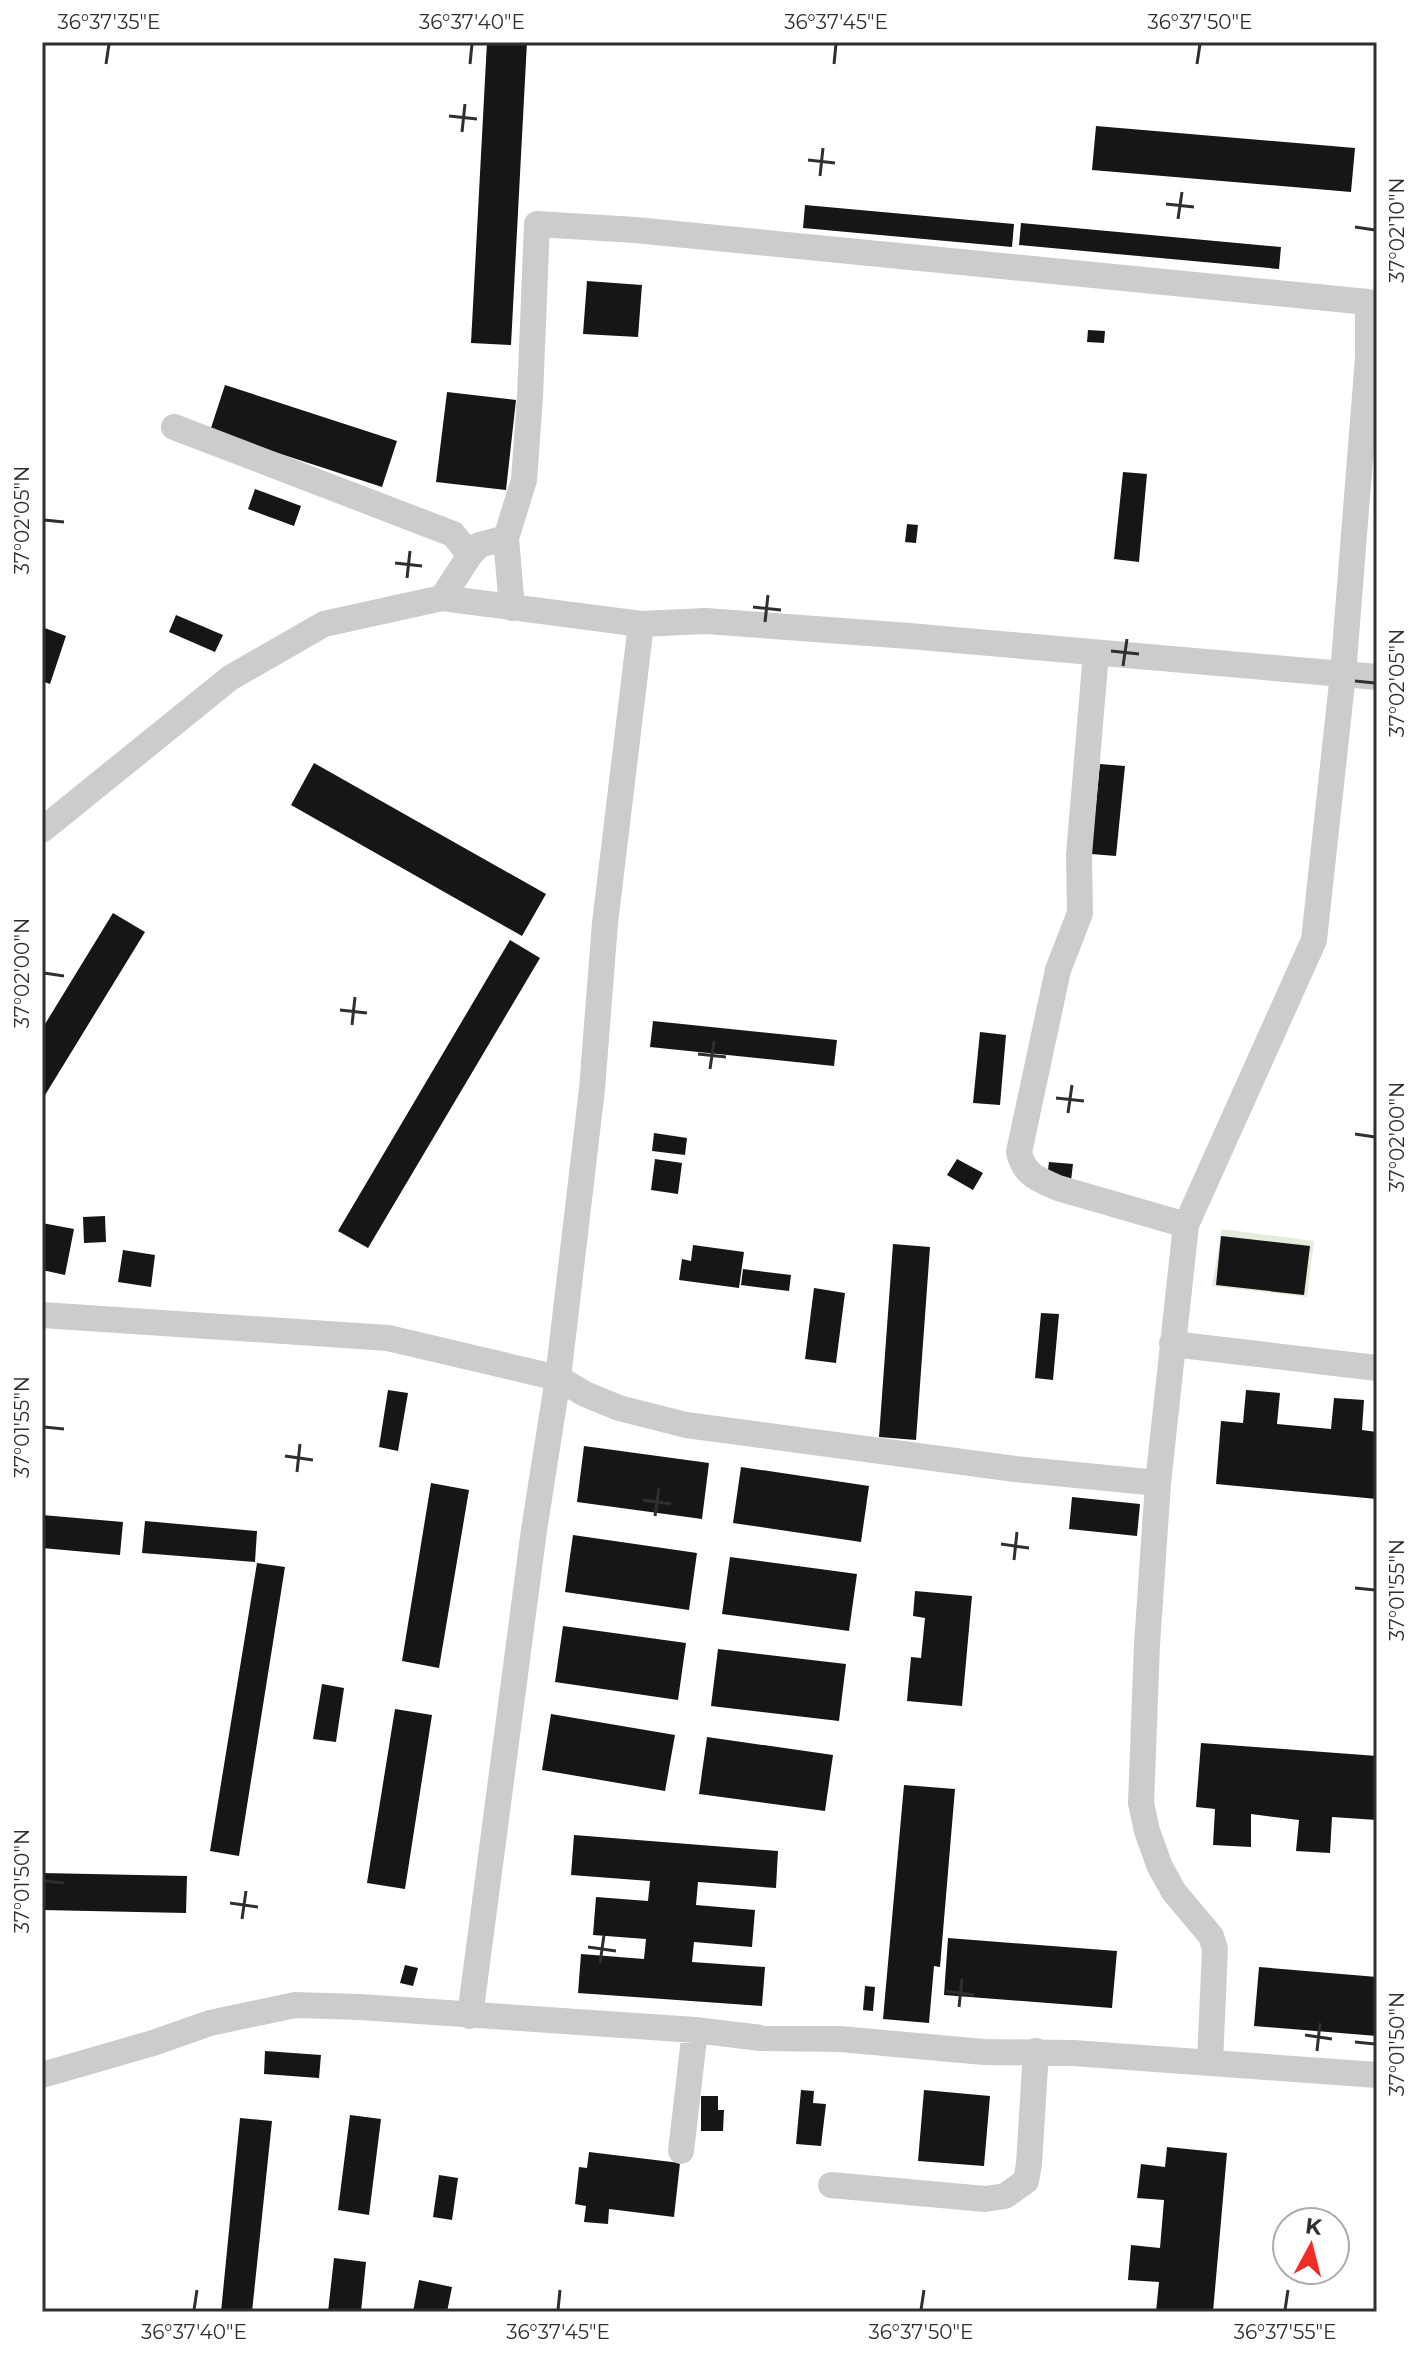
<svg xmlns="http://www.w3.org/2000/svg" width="1419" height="2354" font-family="Montserrat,sans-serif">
  <rect width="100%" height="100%" fill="#fff"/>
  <!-- green -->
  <path fill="#e4eddc" d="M 1222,1229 L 1314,1241 L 1307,1297 L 1212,1286 Z"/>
  <!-- building -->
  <path fill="#161616" d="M 487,42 L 527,42 L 511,345 L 471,343 Z
    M 1096,126 L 1355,148 L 1351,192 L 1092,170 Z
    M 805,205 L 1014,224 L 1012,247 L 803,228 Z
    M 1021,223 L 1281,247 L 1279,269 L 1019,245 Z
    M 587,281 L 642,285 L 638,337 L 583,334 Z
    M 1088,330 L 1105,331 L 1104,343 L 1087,342 Z
    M 225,385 L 397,441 L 382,487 L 210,431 Z
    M 447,392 L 516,400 L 506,490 L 436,482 Z
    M 1123,472 L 1147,474 L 1139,562 L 1114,559 Z
    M 255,489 L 301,506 L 294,526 L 248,509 Z
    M 907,524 L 918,525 L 916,543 L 905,542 Z
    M 176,615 L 223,635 L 215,652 L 169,632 Z
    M 42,627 L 66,636 L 50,684 L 42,681 Z
    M 314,763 L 546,894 L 522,936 L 291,805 Z
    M 1100,764 L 1125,766 L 1116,856 L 1091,854 Z
    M 113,913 L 145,932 L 42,1100 L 42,1029 Z
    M 510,940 L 540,958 L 368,1248 L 338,1231 Z
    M 653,1021 L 837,1040 L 834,1066 L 650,1047 Z
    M 980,1032 L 1006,1035 L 1000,1105 L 973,1103 Z
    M 654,1133 L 687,1138 L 685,1155 L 652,1151 Z
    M 655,1159 L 682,1163 L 678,1194 L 651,1190 Z
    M 957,1159 L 983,1173 L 973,1190 L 947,1175 Z
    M 1049,1162 L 1073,1164 L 1071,1181 L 1047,1178 Z
    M 105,1216 L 106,1242 L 84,1243 L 83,1217 Z
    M 42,1223 L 74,1229 L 65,1275 L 42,1270 Z
    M 1221,1236 L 1310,1246 L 1304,1295 L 1216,1285 Z
    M 893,1244 L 930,1247 L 916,1440 L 879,1437 Z
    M 693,1245 L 744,1252 L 739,1288 L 679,1280 L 682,1259 L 691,1261 Z
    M 123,1250 L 155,1255 L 151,1287 L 118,1282 Z
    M 743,1269 L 791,1275 L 789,1291 L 741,1285 Z
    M 814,1288 L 845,1293 L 836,1363 L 805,1359 Z
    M 1041,1313 L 1059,1314 L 1053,1380 L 1035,1378 Z
    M 388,1390 L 408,1393 L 398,1451 L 379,1447 Z
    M 1246,1390 L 1280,1393 L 1277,1424 L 1331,1429 L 1334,1398 L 1364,1400 L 1362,1430 L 1377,1432 L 1377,1499 L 1216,1484 L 1221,1421 L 1243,1423 Z
    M 584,1446 L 709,1463 L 702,1519 L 577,1502 Z
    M 741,1467 L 869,1486 L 861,1542 L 733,1523 Z
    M 431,1483 L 469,1490 L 439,1668 L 402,1661 Z
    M 1072,1497 L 1140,1504 L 1137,1536 L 1069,1529 Z
    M 42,1515 L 123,1522 L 120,1555 L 42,1548 Z
    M 145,1521 L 257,1531 L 255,1562 L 142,1553 Z
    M 573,1535 L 697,1553 L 689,1610 L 565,1592 Z
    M 730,1557 L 857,1574 L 849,1631 L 722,1614 Z
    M 257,1563 L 285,1567 L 239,1856 L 210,1851 Z
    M 915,1591 L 972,1596 L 962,1706 L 907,1701 L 911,1657 L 921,1658 L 925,1618 L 913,1616 Z
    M 563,1626 L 686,1643 L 678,1700 L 555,1682 Z
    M 718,1649 L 846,1664 L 839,1721 L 711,1706 Z
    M 322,1684 L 344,1688 L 336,1742 L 313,1739 Z
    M 395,1709 L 432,1715 L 405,1889 L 367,1883 Z
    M 551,1714 L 675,1735 L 665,1791 L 542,1770 Z
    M 707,1737 L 833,1755 L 825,1811 L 699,1794 Z
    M 1201,1743 L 1377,1756 L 1377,1820 L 1332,1817 L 1330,1853 L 1296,1851 L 1299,1820 L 1251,1814 L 1251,1847 L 1213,1845 L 1215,1809 L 1196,1807 Z
    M 904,1785 L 955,1789 L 940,1967 L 934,1966 L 929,2023 L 883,2019 Z
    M 574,1835 L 778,1851 L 776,1888 L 698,1882 L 696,1905 L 755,1910 L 752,1947 L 694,1942 L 692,1962 L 765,1967 L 762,2006 L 578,1993 L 581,1954 L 644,1959 L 646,1939 L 593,1935 L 596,1897 L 648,1901 L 650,1881 L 571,1875 Z
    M 42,1873 L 187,1876 L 186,1913 L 42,1910 Z
    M 948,1938 L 1117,1951 L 1112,2008 L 944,1995 Z
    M 405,1965 L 418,1968 L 413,1986 L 400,1983 Z
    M 1259,1967 L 1377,1977 L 1377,2036 L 1254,2026 Z
    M 865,1986 L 875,1987 L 873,2011 L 863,2010 Z
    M 265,2051 L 321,2055 L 319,2078 L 264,2074 Z
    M 801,2090 L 814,2091 L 813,2103 L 826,2104 L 821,2146 L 796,2144 Z
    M 924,2090 L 990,2096 L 984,2166 L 918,2161 Z
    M 701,2096 L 718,2096 L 718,2110 L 724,2110 L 723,2131 L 701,2131 Z
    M 350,2115 L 381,2119 L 369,2215 L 338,2210 Z
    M 240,2118 L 272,2121 L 252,2312 L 221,2312 Z
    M 1167,2147 L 1227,2153 L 1213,2312 L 1156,2312 L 1159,2282 L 1128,2280 L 1131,2245 L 1160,2248 L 1164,2200 L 1137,2198 L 1141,2164 L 1165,2167 Z
    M 589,2152 L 680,2163 L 674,2217 L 609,2209 L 608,2224 L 584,2222 L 586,2206 L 575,2204 L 579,2167 L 587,2168 Z
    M 439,2175 L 458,2178 L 452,2220 L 433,2217 Z
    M 334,2258 L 366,2262 L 361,2312 L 328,2312 Z
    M 419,2280 L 452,2287 L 447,2312 L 413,2312 Z"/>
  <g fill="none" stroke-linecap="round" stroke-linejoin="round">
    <!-- minor -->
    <path stroke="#ccc" stroke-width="26" d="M 174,427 L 453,534 L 470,555
      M 442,598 L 641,624 L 706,621 L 909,636 L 1377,677
      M 512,608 L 506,538 L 524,480 L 530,397 L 537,224 L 635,230 L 1368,302 L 1368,358 L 1343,674 L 1314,940 L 1186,1225 L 1158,1483 L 1147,1645 L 1141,1803 L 1147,1831 L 1160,1867 L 1174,1892 L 1211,1936 L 1215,1949 L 1210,2062
      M 1096,653 L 1079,855 L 1080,913 L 1058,970 L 1019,1152 C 1024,1175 1038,1179 1058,1188 L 1186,1225
      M 42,830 L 230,678 L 324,624 L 442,598 L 470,555 L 479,545 L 506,538
      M 42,1315 L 388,1338 L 558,1378 L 585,1394 L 619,1408 L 686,1425 L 1015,1469 L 1158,1483
      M 1172,1344 L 1377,1368
      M 470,2016 L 534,1530 L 558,1378 L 592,1089 L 605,923 L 641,624
      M 42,2075 L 153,2043 L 210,2023 L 295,2005 L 360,2007 L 695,2030 L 761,2038 L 840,2039 L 984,2052 L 1073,2053 L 1377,2075
      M 681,2151 L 695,2030
      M 831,2185 L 985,2199 L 1005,2196 L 1026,2181 L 1029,2164 L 1036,2051"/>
  </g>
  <!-- ticks -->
  <path fill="none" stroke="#2f2f2f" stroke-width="3" d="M 106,64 L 109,44M 470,64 L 472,44M 834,64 L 836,44M 1197,64 L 1200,44M 449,116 L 477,119M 462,132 L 465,104M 808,160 L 835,163M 820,176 L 823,148M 1166,204 L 1194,207M 1178,219 L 1182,192M 1355,227 L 1375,230M 44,520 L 64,522M 395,563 L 422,566M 407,578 L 410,551M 753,607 L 781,610M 765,622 L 768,595M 1111,651 L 1139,654M 1123,666 L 1127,639M 1355,681 L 1375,683M 44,973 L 64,976M 340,1010 L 367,1013M 352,1025 L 355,997M 698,1054 L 726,1057M 710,1069 L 714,1041M 1056,1098 L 1084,1101M 1068,1113 L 1072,1085M 1355,1134 L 1375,1137M 44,1427 L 64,1429M 285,1456 L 313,1460M 297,1472 L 300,1444M 643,1500 L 671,1504M 655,1516 L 659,1488M 1001,1544 L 1029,1548M 1014,1560 L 1017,1532M 1355,1588 L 1375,1590M 44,1881 L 64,1883M 230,1903 L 258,1907M 242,1919 L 246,1891M 588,1947 L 616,1951M 600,1963 L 604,1935M 946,1991 L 974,1995M 959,2007 L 962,1979M 1305,2035 L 1332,2039M 1355,2042 L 1375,2044M 1317,2051 L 1320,2023M 194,2310 L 197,2290M 558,2310 L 560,2290M 921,2310 L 924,2290M 1285,2310 L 1288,2290"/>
  <!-- border -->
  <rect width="1419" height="2354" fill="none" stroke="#ffffff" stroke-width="88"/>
  <!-- north arrow -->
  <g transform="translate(1311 2246) rotate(7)"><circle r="38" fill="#ffffff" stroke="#acacac" stroke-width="2"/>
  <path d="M0-6L14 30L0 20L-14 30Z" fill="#f12c27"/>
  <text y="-12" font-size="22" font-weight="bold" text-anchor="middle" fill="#2f2f2f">K</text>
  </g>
  <rect x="44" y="44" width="1331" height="2266" fill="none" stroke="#2f2f2f" stroke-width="3"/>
  <g font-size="20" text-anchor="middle" fill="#2f2f2f">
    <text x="109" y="29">36°37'35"E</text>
    <text x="472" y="29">36°37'40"E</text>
    <text x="836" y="29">36°37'45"E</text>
    <text x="1200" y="29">36°37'50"E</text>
    <text transform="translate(1397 230) rotate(-90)" y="7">37°02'10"N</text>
    <text transform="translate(22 520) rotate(-90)" y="7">37°02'05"N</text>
    <text transform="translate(1397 683) rotate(-90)" y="7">37°02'05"N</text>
    <text transform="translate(22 973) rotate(-90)" y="7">37°02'00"N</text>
    <text transform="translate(1397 1137) rotate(-90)" y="7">37°02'00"N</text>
    <text transform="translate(22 1427) rotate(-90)" y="7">37°01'55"N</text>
    <text transform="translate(1397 1590) rotate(-90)" y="7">37°01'55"N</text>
    <text transform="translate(22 1881) rotate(-90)" y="7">37°01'50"N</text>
    <text transform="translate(1397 2044) rotate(-90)" y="7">37°01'50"N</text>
    <text x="194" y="2339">36°37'40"E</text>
    <text x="558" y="2339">36°37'45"E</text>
    <text x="921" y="2339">36°37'50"E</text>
    <text x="1285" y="2339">36°37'55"E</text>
  </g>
</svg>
